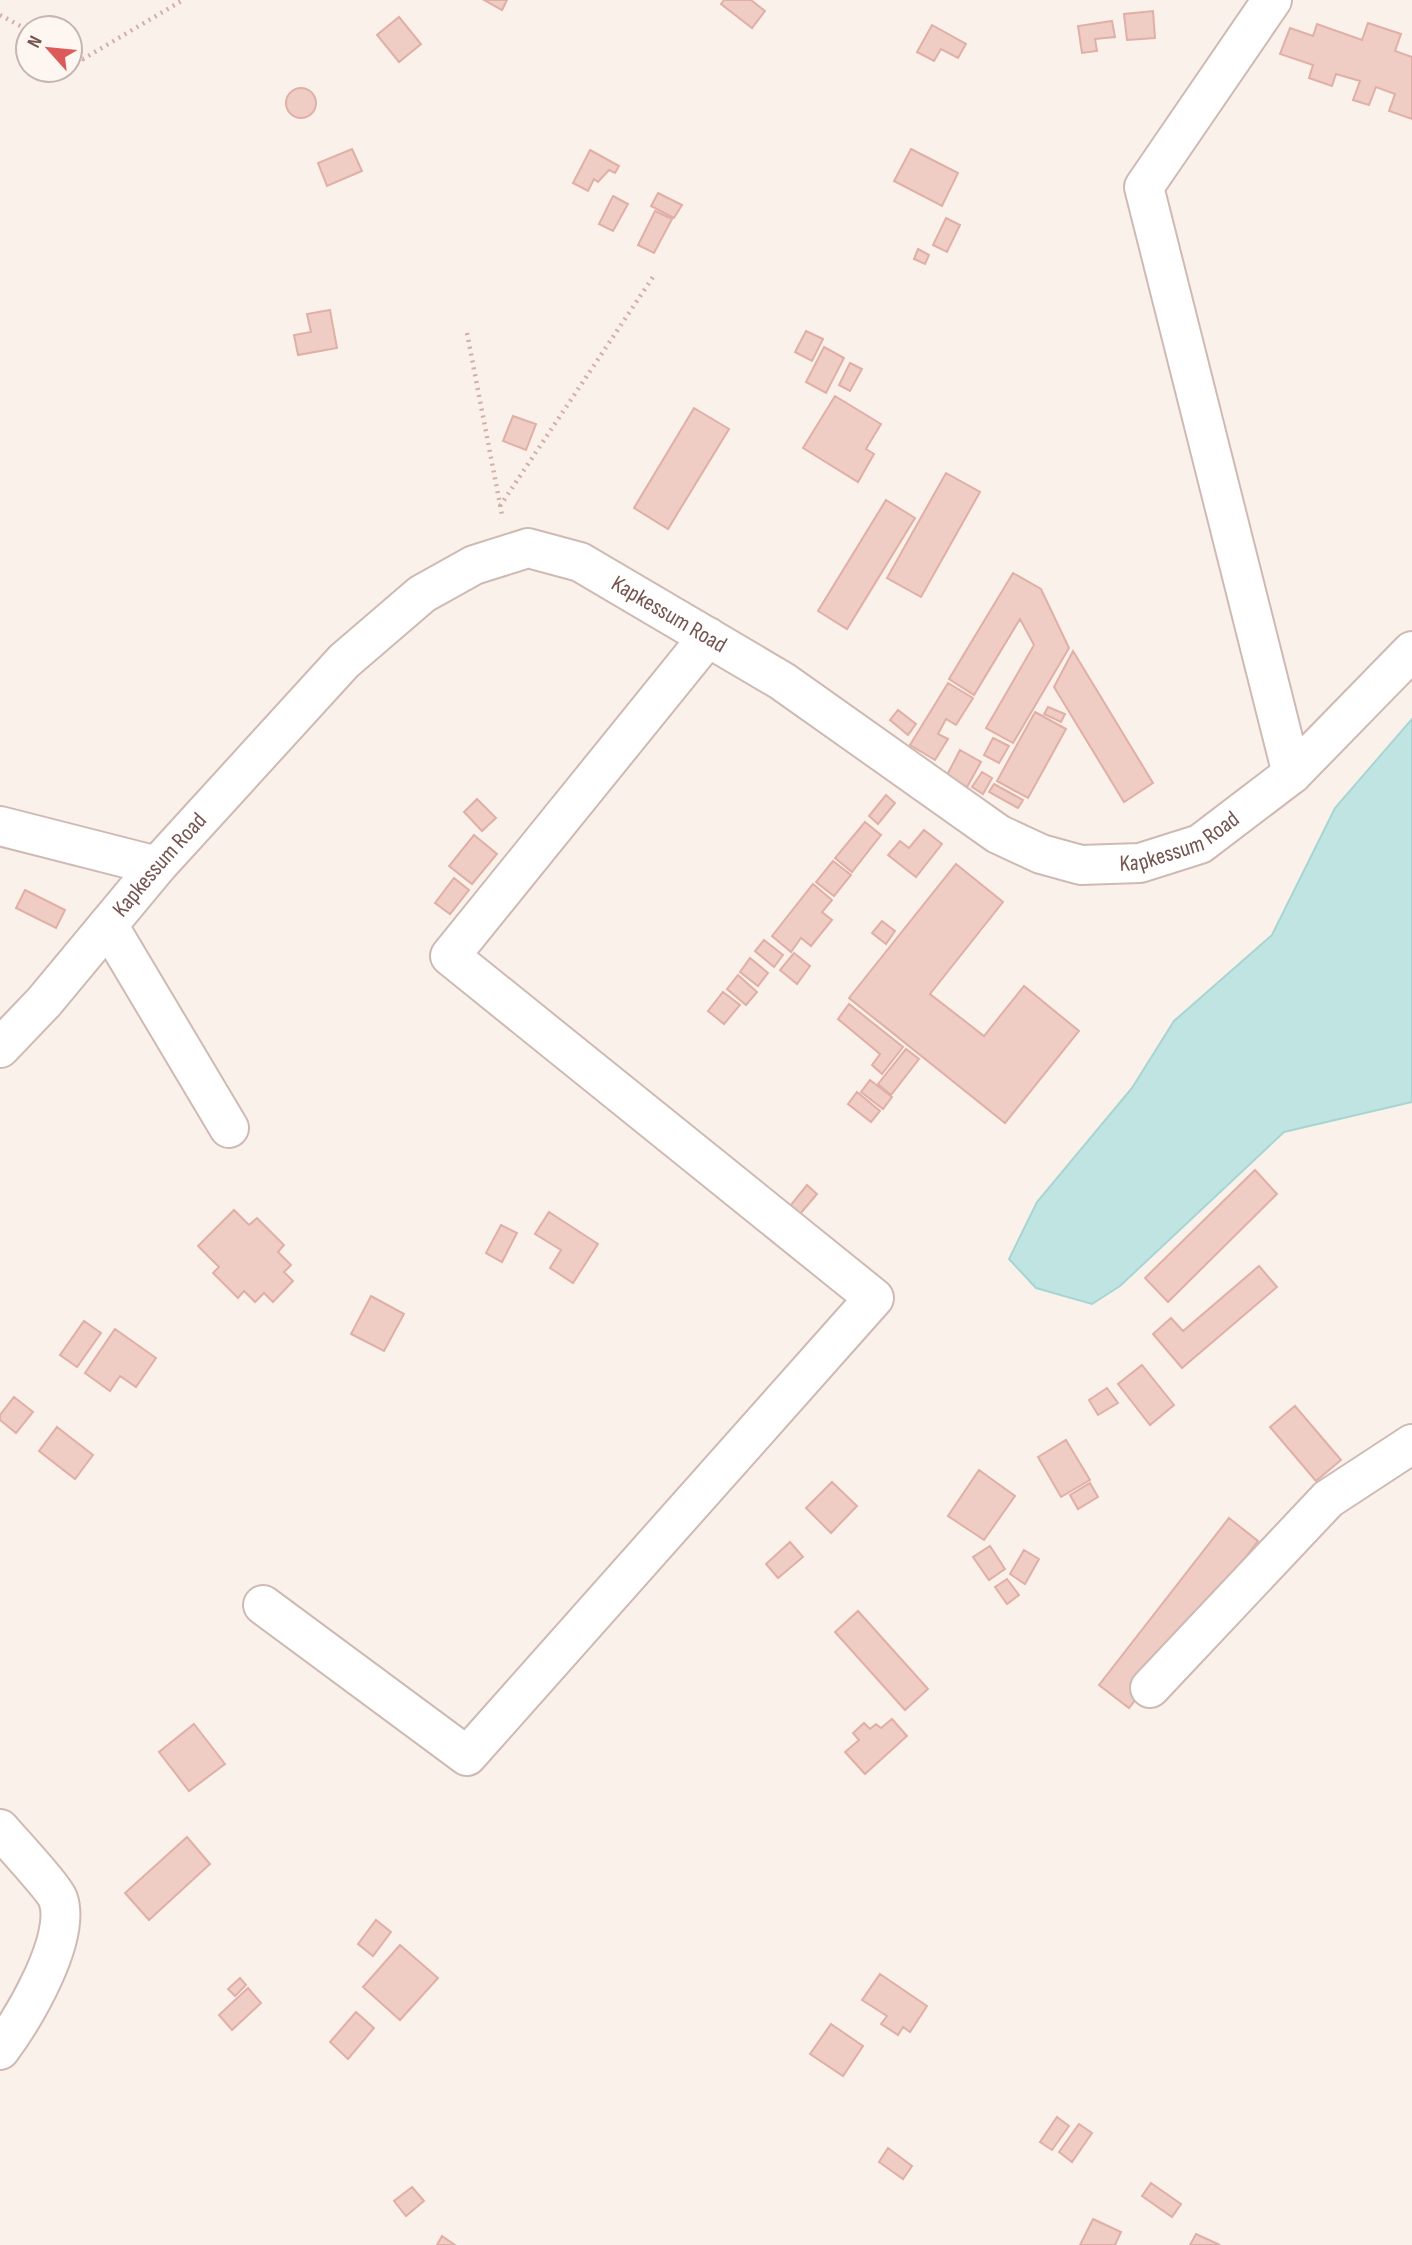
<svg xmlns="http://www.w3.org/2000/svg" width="1412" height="2245" font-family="'Sofia Sans Condensed',sans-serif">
  <rect width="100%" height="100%" fill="#fbf1eb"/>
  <!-- water -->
  <path fill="#c0e4e1" stroke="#a7d5d2" stroke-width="2" d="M 1412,719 L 1412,1102 L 1284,1132 L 1120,1286 L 1092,1304 L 1036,1288 L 1009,1259 L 1037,1202 L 1132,1088 L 1174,1021 L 1272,935 L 1335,808 Z"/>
  <!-- building -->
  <path fill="#efccc4" stroke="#e0afa6" stroke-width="2" d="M 484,0 L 507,0 L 502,10 Z
    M 724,0 L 751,0 L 765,11 L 752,28 L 721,4 Z
    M 1153,11 L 1155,38 L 1127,40 L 1124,14 Z
    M 399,17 L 421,44 L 399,62 L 377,35 Z
    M 1112,21 L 1115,37 L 1095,39 L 1097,51 L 1082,53 L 1078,26 Z
    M 1368,23 L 1401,34 L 1395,51 L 1412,57 L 1412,119 L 1389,111 L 1395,94 L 1376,87 L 1369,105 L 1353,100 L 1360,81 L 1336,74 L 1332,86 L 1309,78 L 1313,65 L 1280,54 L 1290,28 L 1313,36 L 1317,24 L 1362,40 Z
    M 932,25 L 966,44 L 958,58 L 941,49 L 934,61 L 917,52 Z
    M286 103a15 15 0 1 1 30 0a15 15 0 1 1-30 0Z
    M 352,149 L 362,171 L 327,186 L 318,163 Z
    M 911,149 L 958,173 L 942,206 L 894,181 Z
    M 590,150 L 619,166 L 615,173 L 609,170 L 598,182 L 594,179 L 588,191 L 573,183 Z
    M 658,193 L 682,205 L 674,218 L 651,206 Z
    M 613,196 L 628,204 L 613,231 L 599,224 Z
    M 655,211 L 672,219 L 654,253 L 638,245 Z
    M 946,218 L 960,225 L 947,252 L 933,245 Z
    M 918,249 L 929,255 L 925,264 L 914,259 Z
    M 330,310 L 337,348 L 298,355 L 294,335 L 311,332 L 307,314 Z
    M 806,331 L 823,339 L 812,361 L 795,352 Z
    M 824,347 L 844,358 L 826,393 L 806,382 Z
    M 850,363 L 862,369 L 850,391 L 839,385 Z
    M 835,396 L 881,424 L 866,449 L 874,454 L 858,482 L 803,448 Z
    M 694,408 L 729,429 L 668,529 L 634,508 Z
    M 513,416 L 536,424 L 526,450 L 503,441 Z
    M 946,473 L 980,492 L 921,597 L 887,578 Z
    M 886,500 L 915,518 L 847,629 L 818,611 Z
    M 1013,573 L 1041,589 L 1069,648 L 1013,743 L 986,728 L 1034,645 L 1020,619 L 974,695 L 949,679 Z
    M 1073,651 L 1153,783 L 1124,802 L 1054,687 Z
    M 948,683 L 973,698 L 956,725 L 946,719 L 938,734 L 948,739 L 935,760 L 910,745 Z
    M 1048,707 L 1065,714 L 1061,722 L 1044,714 Z
    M 898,710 L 916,724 L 908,735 L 890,720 Z
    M 1035,712 L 1066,729 L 1028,798 L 997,781 Z
    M 993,738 L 1009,746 L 999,763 L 984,755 Z
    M 960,750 L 981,762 L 967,787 L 947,775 Z
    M 982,772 L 992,778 L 983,794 L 972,787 Z
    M 994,784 L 1023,800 L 1018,808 L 989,792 Z
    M 886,795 L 895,803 L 878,824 L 869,816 Z
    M 477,799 L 496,818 L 482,831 L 464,812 Z
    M 865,822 L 881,835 L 852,872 L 835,858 Z
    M 924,830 L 942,844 L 916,877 L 888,855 L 900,841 L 909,848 Z
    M 474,835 L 497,854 L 472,884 L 449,866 Z
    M 833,861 L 851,875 L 834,896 L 816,882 Z
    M 956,864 L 1003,902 L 930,994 L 984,1036 L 1024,986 L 1079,1031 L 1005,1123 L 849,998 Z
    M 454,878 L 469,890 L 450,914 L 435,903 Z
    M 813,884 L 832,900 L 822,912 L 832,920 L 811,946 L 801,938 L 791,952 L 772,936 Z
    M 25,890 L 65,910 L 56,928 L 16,908 Z
    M 882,921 L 895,931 L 886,944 L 872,933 Z
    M 764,940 L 783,955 L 774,967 L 755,951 Z
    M 794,953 L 810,966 L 797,984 L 780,970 Z
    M 750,958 L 768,973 L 758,986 L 740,972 Z
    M 738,975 L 757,992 L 746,1005 L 727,989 Z
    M 723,992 L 740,1005 L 724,1024 L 708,1011 Z
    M 849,1004 L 903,1047 L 882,1074 L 872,1065 L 880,1054 L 838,1019 Z
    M 906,1049 L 919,1059 L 891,1095 L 878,1084 Z
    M 870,1080 L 892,1097 L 883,1109 L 861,1092 Z
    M 857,1092 L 880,1111 L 871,1122 L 848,1104 Z
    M 1255,1170 L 1277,1194 L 1168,1302 L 1145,1278 Z
    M 807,1185 L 817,1194 L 800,1214 L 790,1206 Z
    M 234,1210 L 249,1225 L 257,1218 L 284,1245 L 278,1252 L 291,1265 L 284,1272 L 293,1281 L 273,1302 L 264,1293 L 255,1302 L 244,1291 L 238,1298 L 213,1273 L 219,1267 L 198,1246 Z
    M 549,1212 L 598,1244 L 573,1283 L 550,1268 L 561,1250 L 535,1234 Z
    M 501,1225 L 517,1233 L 502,1262 L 486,1253 Z
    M 1259,1266 L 1277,1287 L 1182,1368 L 1153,1334 L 1171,1318 L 1183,1331 Z
    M 371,1296 L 404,1314 L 384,1351 L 351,1334 Z
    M 84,1321 L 101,1333 L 77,1367 L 60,1355 Z
    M 115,1329 L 156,1358 L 136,1387 L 120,1376 L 110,1391 L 85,1373 Z
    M 1142,1365 L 1174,1405 L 1150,1425 L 1118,1384 Z
    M 1107,1388 L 1118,1403 L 1098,1415 L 1089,1400 Z
    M 14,1397 L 33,1412 L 16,1433 L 0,1420 L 0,1415 Z
    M 1295,1406 L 1341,1460 L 1316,1481 L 1270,1427 Z
    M 57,1427 L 93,1455 L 75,1479 L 39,1451 Z
    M 1066,1440 L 1090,1480 L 1061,1497 L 1038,1457 Z
    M 979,1470 L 1015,1496 L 984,1540 L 948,1516 Z
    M 832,1482 L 857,1506 L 831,1533 L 806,1508 Z
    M 1090,1483 L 1098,1497 L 1078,1509 L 1070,1495 Z
    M 1229,1518 L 1258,1541 L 1129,1708 L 1099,1685 Z
    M 790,1542 L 803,1557 L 778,1578 L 766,1564 Z
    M 990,1546 L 1005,1569 L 989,1580 L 973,1557 Z
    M 1024,1550 L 1039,1559 L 1025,1584 L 1010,1574 Z
    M 1007,1579 L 1019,1595 L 1007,1604 L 995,1587 Z
    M 858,1611 L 928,1689 L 905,1710 L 835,1632 Z
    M 892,1719 L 907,1736 L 865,1774 L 845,1752 L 859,1740 L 853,1733 L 864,1723 L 870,1729 L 876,1724 L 881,1728 Z
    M 194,1724 L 225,1764 L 189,1791 L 159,1752 Z
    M 187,1837 L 210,1864 L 149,1920 L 125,1893 Z
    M 376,1920 L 391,1932 L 373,1956 L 358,1944 Z
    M 400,1945 L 438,1978 L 400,2020 L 363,1987 Z
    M 880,1974 L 927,2006 L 910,2032 L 903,2027 L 898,2035 L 881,2024 L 887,2016 L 862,2000 Z
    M 240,1978 L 246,1985 L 235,1996 L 228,1989 Z
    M 248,1988 L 261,2003 L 232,2030 L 219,2015 Z
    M 356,2012 L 374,2028 L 348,2059 L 330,2042 Z
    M 831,2024 L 863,2046 L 843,2076 L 810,2054 Z
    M 1057,2117 L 1069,2126 L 1052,2150 L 1040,2142 Z
    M 1079,2124 L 1092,2133 L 1072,2162 L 1059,2152 Z
    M 888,2148 L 912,2166 L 903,2179 L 879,2162 Z
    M 1151,2183 L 1181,2204 L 1172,2217 L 1142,2196 Z
    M 412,2187 L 424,2201 L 406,2216 L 394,2201 Z
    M 1093,2219 L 1121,2232 L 1115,2245 L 1080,2245 Z
    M 1196,2234 L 1220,2245 L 1190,2245 Z
    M 442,2236 L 455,2245 L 437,2245 Z"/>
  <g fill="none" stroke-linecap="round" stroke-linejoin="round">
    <defs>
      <g id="minor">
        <path d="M 1272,0 L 1144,187 L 1292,774"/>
        <path d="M 0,826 L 157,866"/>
        <path d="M 108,925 L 229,1128"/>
        <path id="s1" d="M 0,1048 L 44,1002 L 157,866 L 344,661 L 422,594 L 474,565 L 528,548 L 580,562 L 782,681 L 998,834 L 1041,854 L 1081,865 L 1140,863 L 1200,844 L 1292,774 L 1412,651"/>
        <path d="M 263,1605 L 467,1756 L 874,1298 L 450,956 L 708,637"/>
        <path d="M 1150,1688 L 1328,1499 L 1412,1444"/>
        <path d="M 0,1829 C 11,1842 54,1888 58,1899 C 72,1938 23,2019 0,2050"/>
      </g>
    </defs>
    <!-- minor casing -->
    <use href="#minor" stroke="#cfbab3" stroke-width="42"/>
    <!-- path -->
    <path stroke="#d4afa7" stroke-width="4.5" stroke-dasharray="2 5" stroke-linecap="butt" d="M 0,15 L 28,30
      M 70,52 L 83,59 L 183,0
      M 467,333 L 502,515
      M 500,506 L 655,274"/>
    <!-- minor -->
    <use href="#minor" stroke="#fff" stroke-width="38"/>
  </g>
  <g text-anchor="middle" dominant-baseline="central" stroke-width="5" stroke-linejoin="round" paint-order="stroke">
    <!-- street labels -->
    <g font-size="23" fill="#75544f" stroke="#fef6f1">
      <text stroke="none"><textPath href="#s1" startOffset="894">Kapkessum Road</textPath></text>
      <text stroke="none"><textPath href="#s1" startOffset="1482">Kapkessum Road</textPath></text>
      <text stroke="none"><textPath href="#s1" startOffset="243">Kapkessum Road</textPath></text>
    </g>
  </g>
  <!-- north arrow -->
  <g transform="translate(49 49) rotate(297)"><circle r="33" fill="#fef6f1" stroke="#c7b5b0" stroke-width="2"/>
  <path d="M0-5L12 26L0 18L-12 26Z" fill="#db5b5a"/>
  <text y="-10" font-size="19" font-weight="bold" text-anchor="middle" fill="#75544f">N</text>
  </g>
</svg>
